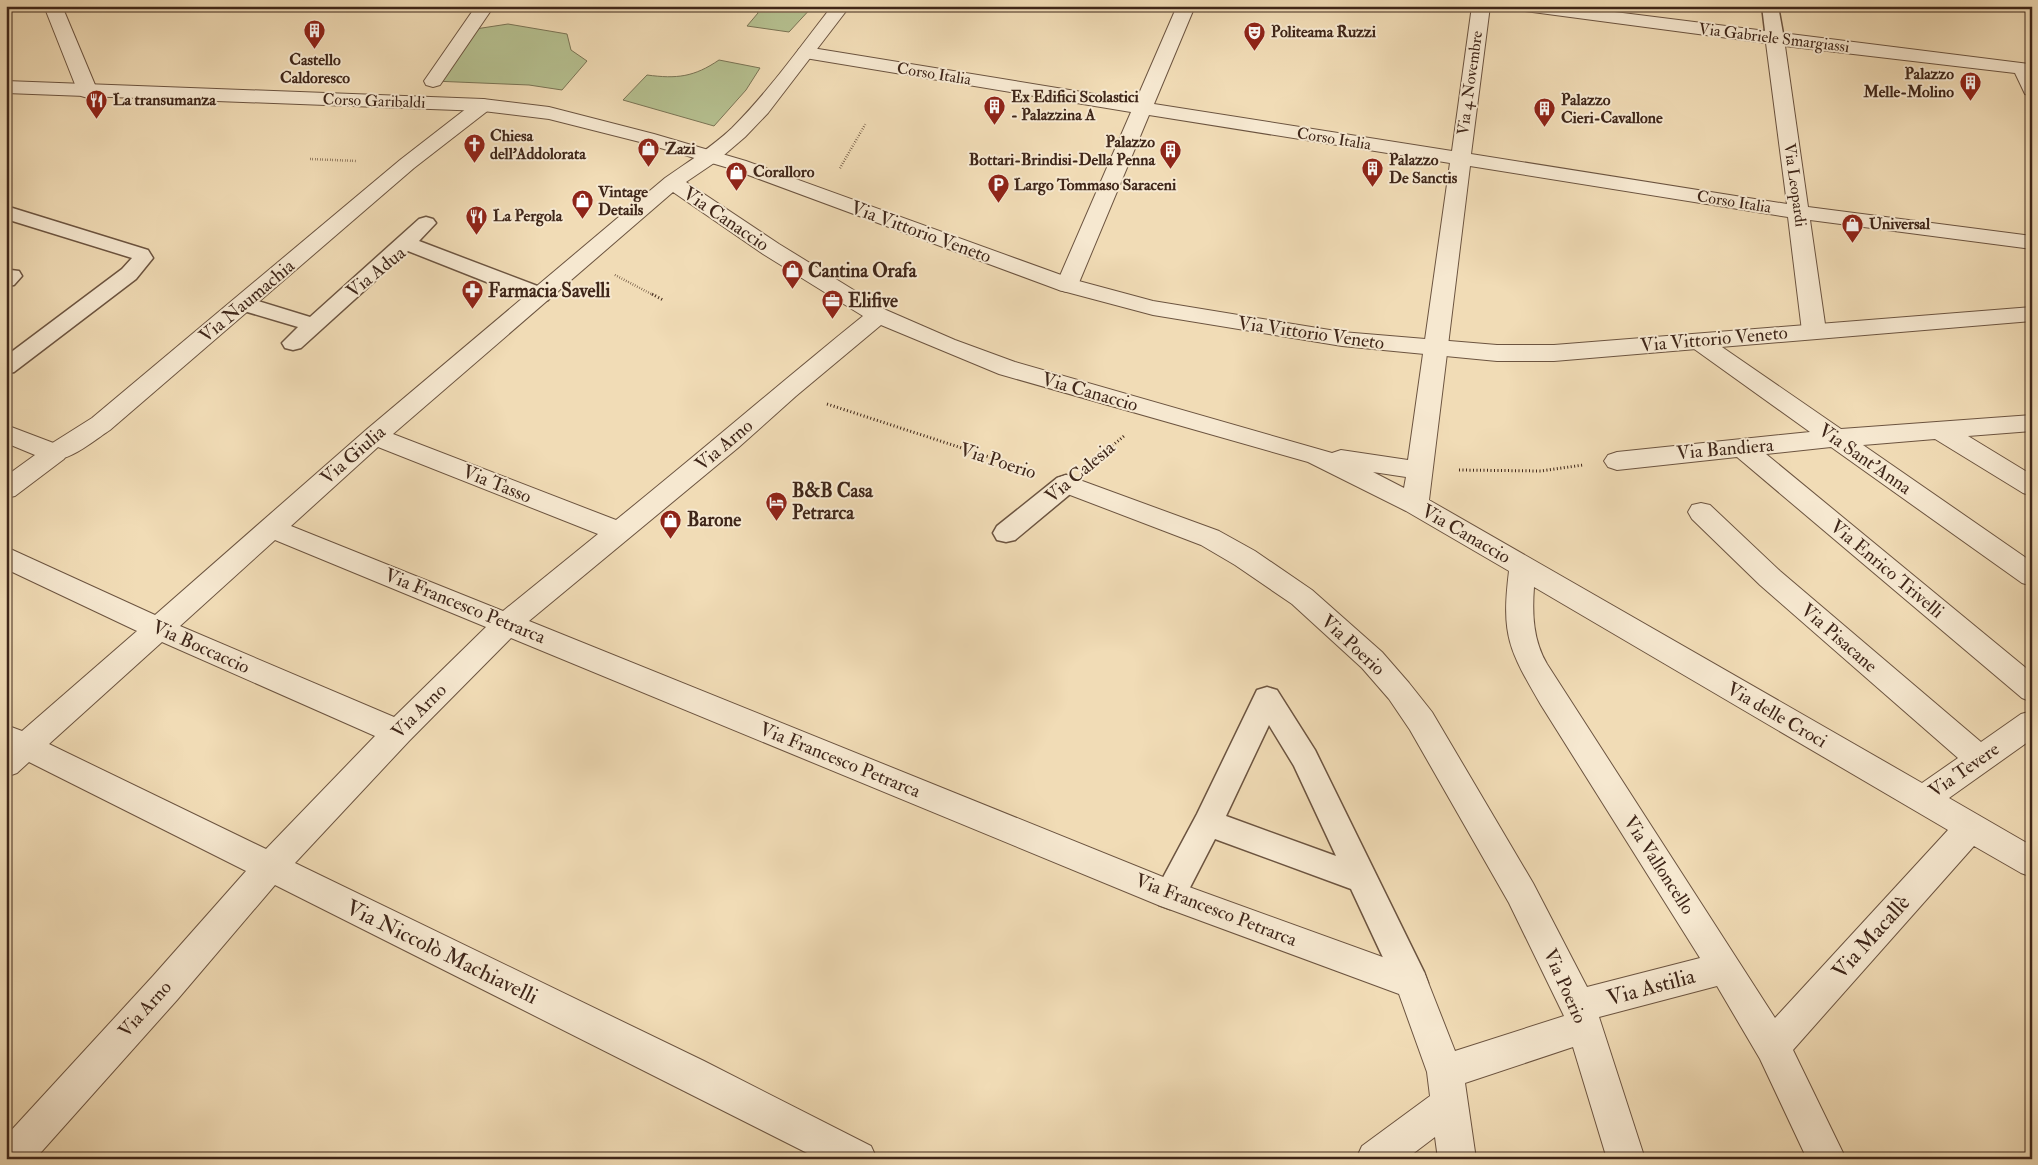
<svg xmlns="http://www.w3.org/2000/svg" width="2038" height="1165" font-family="'IM FELL Double Pica',serif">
  <rect width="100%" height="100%" fill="#f1dcb6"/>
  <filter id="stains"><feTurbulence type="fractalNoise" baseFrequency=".004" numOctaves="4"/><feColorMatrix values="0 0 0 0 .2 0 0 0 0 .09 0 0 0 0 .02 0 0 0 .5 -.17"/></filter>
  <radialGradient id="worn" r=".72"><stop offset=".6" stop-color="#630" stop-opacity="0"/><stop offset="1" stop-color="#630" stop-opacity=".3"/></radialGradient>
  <!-- green -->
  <path fill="#b6c191" stroke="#7a7455" d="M 756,6 L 813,6 L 789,32 L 747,26 L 758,13 Z
    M 508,24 L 567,34 L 571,50 L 587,61 L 562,90 L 529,85 L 433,81 L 469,30 Z
    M 719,60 L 760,68 L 746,90 L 714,126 L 623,100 L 647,75 C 677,79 694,77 719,60 Z"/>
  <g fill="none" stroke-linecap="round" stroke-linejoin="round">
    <defs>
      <path id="service" d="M 1762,6 L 1778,6 L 1784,39 L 1781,43 L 1775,44 L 1769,43 L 1766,39 Z
        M 6,206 L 148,250 L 153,258 L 136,279 L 14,372 L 6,374 L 6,356 L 122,269 L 132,258 L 6,219 Z
        M 426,217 L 433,219 L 436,223 L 419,241 L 548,290 L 551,295 L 548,300 L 540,302 L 532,300 L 408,251 L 301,348 L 293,350 L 285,348 L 282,343 L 298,327 L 237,309 L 234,304 L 237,299 L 245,297 L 310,317 L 419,219 Z
        M 11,270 L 19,271 L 22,276 L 14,285 L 6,286 L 6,271 Z
        M 1066,475 L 1075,478 L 1078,484 L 1075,490 L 1015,540 L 1006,542 L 997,540 L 993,533 L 997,526 L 1057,478 Z
        M 1267,687 L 1277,690 L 1315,750 L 1424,972 L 1428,983 L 1424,994 L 1412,998 L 1400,994 L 1351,889 L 1215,839 L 1181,905 L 1170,909 L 1159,905 L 1154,895 L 1159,885 L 1197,814 L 1257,690 ZM 1269,725 L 1294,766 L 1336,856 L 1226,816 Z"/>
      <path id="pedestrian" d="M 476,6 L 494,6 L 440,85 L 433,87 L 426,85 L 424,81 Z
        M 806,47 L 1143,102 L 1150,104 L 1153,108 L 1150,112 L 1143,114 L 799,57 L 797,53 L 799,49 Z
        M 483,99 L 490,101 L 493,105 L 490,109 L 414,168 L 110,430 C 93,441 66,465 46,459 L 42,453 L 46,447 L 92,418 L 400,160 L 476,101 Z"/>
      <path id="minor" d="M 44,6 L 62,6 L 98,92 L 95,96 L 88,98 L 81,96 L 78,92 Z
        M 832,6 L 850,6 L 768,113 L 745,137 L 717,161 L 686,182 L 779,244 L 886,310 L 955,340 L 1015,362 L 1332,453 L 1341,450 L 1408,460 L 1450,163 L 1149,115 L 1078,285 L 1075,290 L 1067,292 L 1059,290 L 1056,285 L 1177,6 L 1195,6 L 1154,104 L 1452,151 L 1472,6 L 1490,6 L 1471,154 L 1787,204 L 1766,43 L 1525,11 L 1519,10 L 1516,6 L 1567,6 L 2029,64 L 2032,69 L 2032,96 L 2025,94 L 2015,73 L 1785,46 L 1808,207 L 2032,236 L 2032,249 L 1810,220 L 1826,331 L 1822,336 L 1814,338 L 1806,336 L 1802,331 L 1788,217 L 1470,166 L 1429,500 L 1922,783 L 1958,758 L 1760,585 L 1692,519 L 1688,512 L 1692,505 L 1701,503 L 1710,505 L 1780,571 L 1981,742 L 2021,714 L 2032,711 L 2032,739 L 1949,798 L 2032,846 L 2032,877 L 2021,873 L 1974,846 L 1793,1050 L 1846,1159 L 1807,1159 L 1760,1059 L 1717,986 L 1599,1017 L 1645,1159 L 1607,1159 L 1573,1047 L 1465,1083 L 1476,1159 L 1438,1159 L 1435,1137 L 1406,1159 L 1356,1159 L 1362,1146 L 1430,1096 L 1427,1072 L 1399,994 L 1158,905 L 511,638 L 409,741 L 295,863 L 704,1061 L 871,1146 L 877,1159 L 819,1159 L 275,885 L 177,1000 L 35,1159 L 6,1159 L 6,1136 L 153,976 L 246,871 L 29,762 L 17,773 L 6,777 L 6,725 L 22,731 L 137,631 L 6,569 L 6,547 L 155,615 L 366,430 L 665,178 C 688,162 712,147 732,128 C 769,91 800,47 832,6 ZM 673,192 L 763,254 L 863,316 C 780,383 699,453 616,520 L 393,434 ZM 881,325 L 999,374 L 1308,462 L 1406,511 L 1509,571 C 1501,636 1509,650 1541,705 L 1700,958 L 1587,987 L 1533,883 L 1432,712 L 1409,683 L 1382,652 L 1312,590 L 1255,551 L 1219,531 L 1066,475 L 1057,478 L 1053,484 L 1057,490 L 1201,545 L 1235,565 L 1292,604 L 1362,668 L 1389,699 L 1410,730 L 1509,903 L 1564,1016 L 1455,1051 L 1424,972 L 1178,883 L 529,621 L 739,447 L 796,396 ZM 378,447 L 598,534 L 503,611 L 291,526 ZM 1373,472 L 1406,477 L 1404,488 ZM 275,540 L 486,627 L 394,717 L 180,626 ZM 1534,587 L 1948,830 L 1775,1018 L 1547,664 C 1533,640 1532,614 1534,587 ZM 162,642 L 375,736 L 266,849 L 49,744 Z
        M 1698,334 L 1706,336 L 1841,429 L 2032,415 L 2032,431 L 1968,436 L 2032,475 L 2032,496 L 2023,493 L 1935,439 L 1863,445 L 2032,562 L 2032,586 L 2022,583 L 1831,447 L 1766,454 L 2032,673 L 2032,702 L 2022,698 L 1737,457 L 1617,470 L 1608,467 L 1604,461 L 1608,455 L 1617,452 L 1810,432 L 1690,346 L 1686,341 L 1690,336 Z
        M 6,425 L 64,447 L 68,453 L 64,459 L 15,496 L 6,498 L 6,476 L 35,455 L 6,443 Z"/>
      <path id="tertiary" d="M 6,81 L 483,99 L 549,107 L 654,134 L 746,161 L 1075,280 L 1153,301 L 1342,332 L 1497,345 L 1554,345 L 2032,307 L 2032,321 L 1554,361 L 1497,361 L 1342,346 L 1153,315 L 1059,290 L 732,169 L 640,142 L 549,119 L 483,111 L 6,93 Z"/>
    </defs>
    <!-- service casing -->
    <use href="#service" stroke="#6c5440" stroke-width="3"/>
    <!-- pedestrian casing -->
    <use href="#pedestrian" stroke="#6c5440" stroke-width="2"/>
    <!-- minor casing -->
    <use href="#minor" stroke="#6c5440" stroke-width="2"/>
    <!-- tertiary casing -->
    <use href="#tertiary" stroke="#6c5440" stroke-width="2"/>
    <!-- path-far1 -->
    <path stroke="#3f2619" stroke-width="2.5" stroke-dasharray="0.5 2" stroke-linecap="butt" d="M 310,159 L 357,161
      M 840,168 L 866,123
      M 615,275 L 655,296"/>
    <!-- path -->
    <path stroke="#3f2619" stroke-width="3" stroke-dasharray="1 2.5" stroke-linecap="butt" d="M 652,294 L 663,300
      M 827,404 L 1026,469
      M 1096,459 L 1124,436
      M 1459,470 L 1541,471 L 1583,465"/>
    <!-- service -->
    <use href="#service" fill="#f6e8d0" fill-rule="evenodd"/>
    <!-- pedestrian -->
    <use href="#pedestrian" fill="#f6e8d0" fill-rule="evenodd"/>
    <!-- minor -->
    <use href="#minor" fill="#f6e8d0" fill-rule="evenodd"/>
    <!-- tertiary -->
    <use href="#tertiary" fill="#f6e8d0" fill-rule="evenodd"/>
  </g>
  <!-- icons -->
  <defs>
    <symbol id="building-pin" viewBox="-11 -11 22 30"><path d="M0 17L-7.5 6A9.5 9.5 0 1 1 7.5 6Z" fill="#8f2418" stroke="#f6e8d0"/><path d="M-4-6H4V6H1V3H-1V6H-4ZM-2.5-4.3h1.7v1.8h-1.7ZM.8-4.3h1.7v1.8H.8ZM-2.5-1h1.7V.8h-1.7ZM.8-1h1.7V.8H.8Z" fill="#fff"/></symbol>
    <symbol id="theatre-pin" viewBox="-11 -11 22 30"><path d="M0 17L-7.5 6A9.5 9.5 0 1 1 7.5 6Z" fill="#8f2418" stroke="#f6e8d0"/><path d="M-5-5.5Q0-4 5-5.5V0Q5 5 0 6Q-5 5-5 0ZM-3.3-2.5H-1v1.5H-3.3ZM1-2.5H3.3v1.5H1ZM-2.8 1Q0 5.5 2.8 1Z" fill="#fff"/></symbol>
    <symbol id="restaurant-pin" viewBox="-11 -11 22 30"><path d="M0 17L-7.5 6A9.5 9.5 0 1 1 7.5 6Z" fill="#8f2418" stroke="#f6e8d0"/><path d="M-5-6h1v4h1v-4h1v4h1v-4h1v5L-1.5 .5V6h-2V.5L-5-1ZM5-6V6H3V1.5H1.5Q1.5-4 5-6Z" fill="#fff"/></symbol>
    <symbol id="church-pin" viewBox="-11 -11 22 30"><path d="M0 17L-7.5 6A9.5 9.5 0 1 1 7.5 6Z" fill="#8f2418" stroke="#f6e8d0"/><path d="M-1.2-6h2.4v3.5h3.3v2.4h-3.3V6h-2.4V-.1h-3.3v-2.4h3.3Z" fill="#fff"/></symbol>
    <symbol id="shop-pin" viewBox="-11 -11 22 30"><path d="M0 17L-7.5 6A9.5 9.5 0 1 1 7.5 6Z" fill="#8f2418" stroke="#f6e8d0"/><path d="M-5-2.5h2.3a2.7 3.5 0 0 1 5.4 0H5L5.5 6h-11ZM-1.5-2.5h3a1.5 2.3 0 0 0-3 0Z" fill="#fff"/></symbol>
    <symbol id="parking-pin" viewBox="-11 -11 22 30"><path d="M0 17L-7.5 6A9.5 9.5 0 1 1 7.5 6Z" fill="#8f2418" stroke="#f6e8d0"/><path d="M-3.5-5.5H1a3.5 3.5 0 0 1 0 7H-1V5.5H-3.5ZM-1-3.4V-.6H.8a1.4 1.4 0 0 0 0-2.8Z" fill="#fff"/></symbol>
    <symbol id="pharmacy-pin" viewBox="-11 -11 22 30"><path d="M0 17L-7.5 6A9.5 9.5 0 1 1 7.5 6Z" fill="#8f2418" stroke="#f6e8d0"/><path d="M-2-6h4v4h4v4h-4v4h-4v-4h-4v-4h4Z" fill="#fff"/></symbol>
    <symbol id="office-pin" viewBox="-11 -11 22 30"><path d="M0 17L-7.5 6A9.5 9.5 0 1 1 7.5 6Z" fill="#8f2418" stroke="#f6e8d0"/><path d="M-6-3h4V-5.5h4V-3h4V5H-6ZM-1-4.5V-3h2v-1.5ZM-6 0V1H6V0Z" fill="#fff"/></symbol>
    <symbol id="hotel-pin" viewBox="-11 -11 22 30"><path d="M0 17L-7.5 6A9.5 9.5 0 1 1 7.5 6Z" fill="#8f2418" stroke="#f6e8d0"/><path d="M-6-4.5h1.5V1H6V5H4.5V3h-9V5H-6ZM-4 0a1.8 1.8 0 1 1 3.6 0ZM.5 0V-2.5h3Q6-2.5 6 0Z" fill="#fff"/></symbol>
  </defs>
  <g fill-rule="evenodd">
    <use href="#building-pin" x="302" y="18" width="25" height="34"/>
    <use href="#theatre-pin" x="1242" y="20" width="25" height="34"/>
    <use href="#building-pin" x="1958" y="70" width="25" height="34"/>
    <use href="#restaurant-pin" x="84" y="88" width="25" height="34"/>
    <use href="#building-pin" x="982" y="94" width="25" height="34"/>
    <use href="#building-pin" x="1532" y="96" width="25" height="34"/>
    <use href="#church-pin" x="462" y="132" width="25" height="34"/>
    <use href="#shop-pin" x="636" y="136" width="25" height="34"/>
    <use href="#building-pin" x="1158" y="138" width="25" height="34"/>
    <use href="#building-pin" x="1360" y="156" width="25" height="34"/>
    <use href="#shop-pin" x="724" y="160" width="25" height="34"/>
    <use href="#parking-pin" x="986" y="172" width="25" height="34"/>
    <use href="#shop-pin" x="570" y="188" width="25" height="34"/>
    <use href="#restaurant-pin" x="464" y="204" width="25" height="34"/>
    <use href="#shop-pin" x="1840" y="212" width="25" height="34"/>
    <use href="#shop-pin" x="780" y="258" width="25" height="34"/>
    <use href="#pharmacy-pin" x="460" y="278" width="25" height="34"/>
    <use href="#office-pin" x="820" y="288" width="25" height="34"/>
    <use href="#hotel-pin" x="764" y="490" width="25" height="34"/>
    <use href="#shop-pin" x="658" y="508" width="25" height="34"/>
  </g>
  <g text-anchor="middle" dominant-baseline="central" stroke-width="4" stroke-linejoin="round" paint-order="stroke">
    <!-- far-poi labels -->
    <g font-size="16" font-weight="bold" fill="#3f2619" stroke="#f6e8d0" text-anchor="start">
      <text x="1271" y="32">Politeama Ruzzi</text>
      <text x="315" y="60" text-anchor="middle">Castello<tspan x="315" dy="18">Caldoresco</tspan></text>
      <text x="1954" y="74" text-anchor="end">Palazzo<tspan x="1954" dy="18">Melle-Molino</tspan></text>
      <text x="1011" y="97">Ex Edifici Scolastici<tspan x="1011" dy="18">- Palazzina A</tspan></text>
      <text x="113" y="100">La transumanza</text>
      <text x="1561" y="100">Palazzo<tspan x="1561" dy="18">Cieri-Cavallone</tspan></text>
      <text x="490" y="136">Chiesa<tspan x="490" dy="18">dell'Addolorata</tspan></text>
      <text x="1155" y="142" text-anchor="end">Palazzo<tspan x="1155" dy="18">Bottari-Brindisi-Della Penna</tspan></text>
      <text x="665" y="149">Zazi</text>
      <text x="1389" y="160">Palazzo<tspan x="1389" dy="18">De Sanctis</tspan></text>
      <text x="753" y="172">Coralloro</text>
      <text x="1014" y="185">Largo Tommaso Saraceni</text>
      <text x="598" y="192">Vintage<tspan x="598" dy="18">Details</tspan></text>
      <text x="493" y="216">La Pergola</text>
      <text x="1869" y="224">Universal</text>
    </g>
    <!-- far-street labels -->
    <g font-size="16" fill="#3f2619" stroke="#f6e8d0">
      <text transform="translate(1774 38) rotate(7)">Via Gabriele Smargiassi</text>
      <text transform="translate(934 74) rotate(9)">Corso Italia</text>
      <text transform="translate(1470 83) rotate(-82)">Via 4 Novembre</text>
      <text transform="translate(374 101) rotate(2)">Corso Garibaldi</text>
      <text transform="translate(1334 139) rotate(9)">Corso Italia</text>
      <text transform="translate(1795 185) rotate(82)">Via Leopardi</text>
      <text transform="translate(1734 202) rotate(9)">Corso Italia</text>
    </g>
    <!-- street labels -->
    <g font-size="19" fill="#3f2619" stroke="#f6e8d0">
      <text transform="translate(726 219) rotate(34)">Via Canaccio</text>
      <text transform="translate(921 232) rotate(20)">Via Vittorio Veneto</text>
      <text transform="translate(376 272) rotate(-39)">Via Adua</text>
      <text transform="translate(247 301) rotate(-40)">Via Naumachia</text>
      <text transform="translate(1311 333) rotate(8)">Via Vittorio Veneto</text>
      <text transform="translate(1714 339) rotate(-5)">Via Vittorio Veneto</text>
      <text transform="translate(1090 392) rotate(16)">Via Canaccio</text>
      <text transform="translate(724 445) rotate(-40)">Via Arno</text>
      <text transform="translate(1725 449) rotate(-5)">Via Bandiera</text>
      <text transform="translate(353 455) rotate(-41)">Via Giulia</text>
      <text transform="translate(1865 459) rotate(35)">Via Sant'Anna</text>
      <text transform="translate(998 461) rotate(18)">Via Poerio</text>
      <text transform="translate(1080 472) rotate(-40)">Via Calesia</text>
      <text transform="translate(497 484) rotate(22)">Via Tasso</text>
      <text transform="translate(1466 534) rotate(30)">Via Canaccio</text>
      <text transform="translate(1887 569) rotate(40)">Via Enrico Trivelli</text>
      <text transform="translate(465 606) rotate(22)">Via Francesco Petrarca</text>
      <text transform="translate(1839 638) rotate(41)">Via Pisacane</text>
      <text transform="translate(1353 645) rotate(43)">Via Poerio</text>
      <text transform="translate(201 647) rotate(24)">Via Boccaccio</text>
      <text transform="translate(419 711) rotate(-45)">Via Arno</text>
      <text transform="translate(1777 715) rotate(30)">Via delle Croci</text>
      <text transform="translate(840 760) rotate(22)">Via Francesco Petrarca</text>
      <text transform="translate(1964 770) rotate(-35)">Via Tevere</text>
      <text transform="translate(1659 865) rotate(57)">Via Valloncello</text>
      <text transform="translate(1216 910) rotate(21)">Via Francesco Petrarca</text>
      <text transform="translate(1565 986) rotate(66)">Via Poerio</text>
      <text transform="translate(145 1009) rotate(-48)">Via Arno</text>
    </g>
    <!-- poi labels -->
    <g font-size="19" font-weight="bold" fill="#3f2619" stroke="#f6e8d0" text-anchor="start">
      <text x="808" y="271">Cantina Orafa</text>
      <text x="488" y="291">Farmacia Savelli</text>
      <text x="848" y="301">Elifive</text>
      <text x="792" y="491">B&amp;B Casa<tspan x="792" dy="22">Petrarca</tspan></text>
      <text x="687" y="520">Barone</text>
    </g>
    <!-- near-street labels -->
    <g font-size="22" fill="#3f2619" stroke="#f6e8d0">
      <text transform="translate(1871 937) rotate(-48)">Via Macallè</text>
      <text transform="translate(442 952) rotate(26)">Via Niccolò Machiavelli</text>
      <text transform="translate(1651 987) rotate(-15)">Via Astilia</text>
    </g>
  </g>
  <!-- margin -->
  <rect width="2038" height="1165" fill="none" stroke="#f1dcb6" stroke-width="25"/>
  <rect x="8" y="8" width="2023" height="1150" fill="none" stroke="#3f2619" stroke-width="2.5"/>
  <rect x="12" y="12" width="2013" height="1140" fill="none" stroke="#3f2619"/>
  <rect width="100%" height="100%" filter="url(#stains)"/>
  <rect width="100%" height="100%" fill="url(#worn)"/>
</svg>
